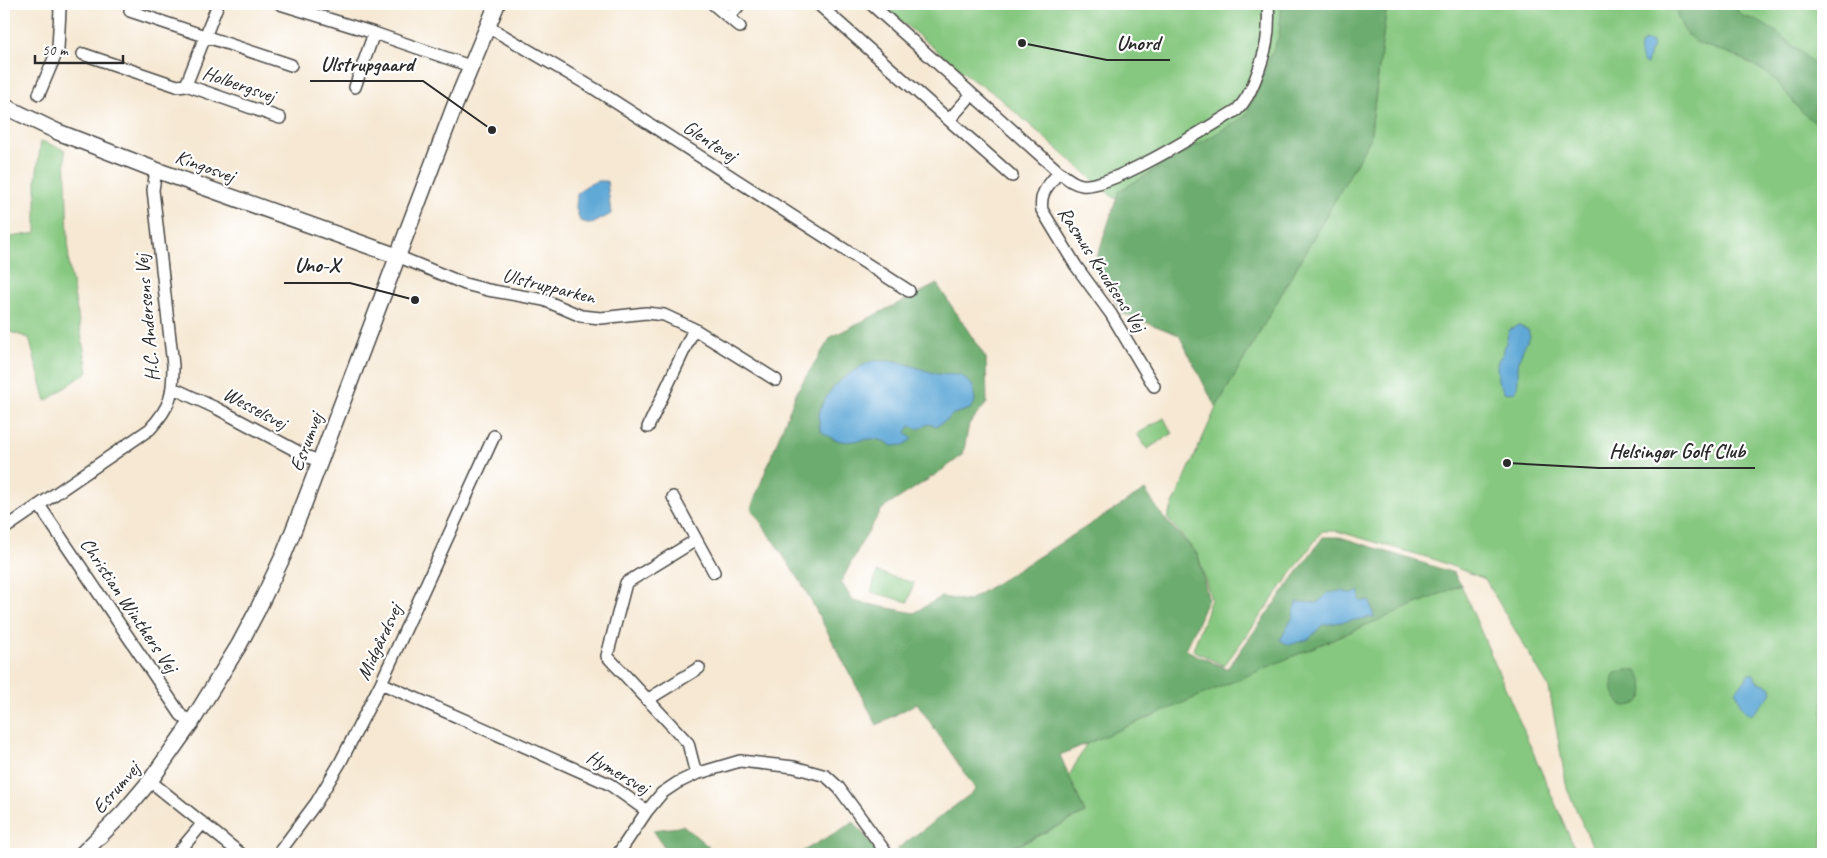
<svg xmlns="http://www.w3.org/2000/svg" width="1827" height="858" font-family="Caveat,sans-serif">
  <rect width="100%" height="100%" fill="#fff"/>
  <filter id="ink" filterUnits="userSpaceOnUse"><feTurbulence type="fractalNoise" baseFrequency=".02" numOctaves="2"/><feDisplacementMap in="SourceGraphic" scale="10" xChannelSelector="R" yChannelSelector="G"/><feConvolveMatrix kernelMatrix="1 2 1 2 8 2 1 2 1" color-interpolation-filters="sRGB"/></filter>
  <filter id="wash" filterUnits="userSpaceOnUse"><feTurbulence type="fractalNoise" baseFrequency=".0096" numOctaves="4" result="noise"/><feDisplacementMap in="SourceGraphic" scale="20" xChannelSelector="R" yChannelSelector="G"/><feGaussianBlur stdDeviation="1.12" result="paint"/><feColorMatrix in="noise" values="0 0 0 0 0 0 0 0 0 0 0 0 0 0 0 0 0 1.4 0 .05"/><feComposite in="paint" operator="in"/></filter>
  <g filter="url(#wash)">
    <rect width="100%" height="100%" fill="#f6e8d3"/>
    <!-- green -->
    <path fill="#86c880" stroke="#587a56" d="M 880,4 L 1292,4 L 1255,131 L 1114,198 L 992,92 L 974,81 Z
      M 1387,4 L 1823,4 L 1823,854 L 1596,854 L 1567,789 L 1549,688 L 1485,579 L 1433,559 L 1337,531 L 1322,531 L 1224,666 L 1193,650 L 1211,599 L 1198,555 L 1167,518 L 1216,408 L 1370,139 Z
      M 41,141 L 65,150 L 69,266 L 88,372 L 46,401 L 29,338 L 4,330 L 4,238 L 36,233 L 36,179 Z
      M 1164,418 L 1172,434 L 1147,449 L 1137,434 Z
      M 877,572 L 914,583 L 908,602 L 871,592 Z
      M 1461,585 L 1577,854 L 1001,854 L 1085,813 L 1069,776 L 1087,743 Z"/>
    <!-- forest -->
    <path fill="#6cac6e" stroke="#4c6c4c" d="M 1282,4 L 1387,4 L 1370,139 L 1216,408 L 1179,335 L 1122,313 L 1094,266 L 1119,191 L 1246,116 L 1279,36 Z
      M 1675,4 L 1732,4 L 1742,16 L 1756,20 L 1778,33 L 1823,71 L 1823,127 C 1798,116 1789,91 1768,74 C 1755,65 1737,56 1723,51 C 1712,47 1700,47 1691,38 C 1682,30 1676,16 1675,4 Z
      M 937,284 L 986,358 L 987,403 L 969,424 L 963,455 L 938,473 L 882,509 L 863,540 L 841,582 L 853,601 L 914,613 L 941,597 L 968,601 L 1145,490 L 1163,517 L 1198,555 L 1208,598 L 1186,650 L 1227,669 L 1323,537 L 1340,537 L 1454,573 L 1461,585 L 1060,755 L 1085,813 L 999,854 L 900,854 L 897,849 L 976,790 L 917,703 L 877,725 L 801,582 L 751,508 L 797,391 L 831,337 Z
      M 1627,670 L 1637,671 C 1648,686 1647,707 1623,706 C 1613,696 1609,686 1615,673 Z
      M 854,822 L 879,854 L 798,854 Z
      M 683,825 L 717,854 L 669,854 L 653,830 L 678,827 Z"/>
    <!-- water -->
    <path fill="#60a9d7" stroke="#466a81" d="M 1645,41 L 1652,42 L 1653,47 L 1650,52 L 1647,64 L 1644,63 C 1640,57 1639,53 1640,45 Z
      M 597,181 L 607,181 L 611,214 L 592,224 L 580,221 L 576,208 L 577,194 L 586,186 Z
      M 1518,325 L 1528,330 L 1530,337 C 1524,346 1519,356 1518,367 C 1518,377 1519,383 1515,392 L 1510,393 L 1504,392 L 1498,381 L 1497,366 L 1498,360 L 1503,354 L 1509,330 Z
      M 872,361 L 896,361 L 937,374 L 961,375 L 973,386 L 975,402 L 970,409 L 953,414 L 947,420 L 936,426 L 928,424 L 919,429 L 910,426 L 906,432 L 912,439 L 904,445 L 892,446 C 873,431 856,446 837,440 C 830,438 825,434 820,430 C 820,425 818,419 819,414 C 825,389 850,371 872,361 Z
      M 1342,591 L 1352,594 L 1360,591 L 1360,601 L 1370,601 L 1374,617 L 1322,625 L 1309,639 L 1289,645 L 1280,640 L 1293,617 L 1296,602 L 1317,603 L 1328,593 Z
      M 1748,674 L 1752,674 L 1757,681 L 1770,686 L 1772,691 L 1770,696 L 1751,715 C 1741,710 1739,701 1736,690 L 1745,681 Z"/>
  </g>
  <g filter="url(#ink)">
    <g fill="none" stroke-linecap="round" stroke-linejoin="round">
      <defs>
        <path id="street" d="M 280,4 L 374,33 L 470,66
          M 713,4 L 740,27
          M 818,4 L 1012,176
          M 871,4 L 1059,172 C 1066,177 1073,184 1082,185 C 1112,189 1208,127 1237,110 C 1246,101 1250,92 1255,80 C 1266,52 1270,34 1268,4
          M 130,11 L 291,65
          M 729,17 L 740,4
          M 487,26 L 595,89 L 909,291
          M 83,54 L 177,86 L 186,85 L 218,4
          M 186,85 L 280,118
          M 355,87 L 374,33
          M 39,94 L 58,49 L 60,9 L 57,4
          M 949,120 L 972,94
          M 1059,172 C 1049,185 1039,192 1042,210 L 1076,266 L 1111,314 L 1154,386
          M 397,256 L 465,284 L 488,290 L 544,300 L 581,316 L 601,318 L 646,313 L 664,315 L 694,329 L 776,380
          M 173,388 L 218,409 L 308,457 L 320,461
          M 648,427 L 694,329
          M 673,497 L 714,572
          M 39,505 L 181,715 L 191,723
          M 4,529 L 150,429 C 171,406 173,395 173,365 L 153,190 L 156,170
          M 696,540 L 626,583 L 607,656 L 688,743 L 696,774
          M 381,683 L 609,784 L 647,811
          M 647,700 L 699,668
          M 150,781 L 241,854
          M 177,854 L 203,823
          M 278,854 L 316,803 L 340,763 L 381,683 L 494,436
          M 618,854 L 647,811 L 662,793 L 677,783 L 696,774 L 740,761 L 794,767 L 826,776 L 839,788 L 887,854"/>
        <path id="secondary" d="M 4,106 L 58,132 L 156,170 L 397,256
          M 82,854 L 123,813 L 150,781 L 191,723 L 239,645 L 257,611 L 284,554 L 305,501 L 455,105 L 497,4"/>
      </defs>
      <!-- street casing -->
      <use href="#street" stroke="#494744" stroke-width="14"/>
      <!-- secondary casing -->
      <use href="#secondary" stroke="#494744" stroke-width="18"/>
      <!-- street -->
      <use href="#street" stroke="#fff" stroke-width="11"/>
      <!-- secondary -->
      <use href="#secondary" stroke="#fff" stroke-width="15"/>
    </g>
  </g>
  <g text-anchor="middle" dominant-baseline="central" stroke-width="4.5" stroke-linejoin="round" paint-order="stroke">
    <!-- street labels -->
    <g font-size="20" fill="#2b2b2b" stroke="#fff">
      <text transform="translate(239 84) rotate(19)">Holbergsvej</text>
      <text transform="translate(710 141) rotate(33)">Glentevej</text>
      <text transform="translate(205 166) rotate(20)">Kingosvej</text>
      <text transform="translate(1102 269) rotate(57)">Rasmus Knudsens Vej</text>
      <text transform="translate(549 286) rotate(14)">Ulstrupparken</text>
      <text transform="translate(147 318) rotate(-95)">H.C. Andersens Vej</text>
      <text transform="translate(255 408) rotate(28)">Wesselsvej</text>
      <text transform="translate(306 442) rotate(-69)">Esrumvej</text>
      <text transform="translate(129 605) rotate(56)">Christian Winthers Vej</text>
      <text transform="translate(379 642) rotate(-65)">Midgårdsvej</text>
      <text transform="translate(618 772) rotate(30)">Hymersvej</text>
      <text transform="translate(116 788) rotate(-49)">Esrumvej</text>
    </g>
  </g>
  <!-- callouts -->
  <path fill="none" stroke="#2b2b2b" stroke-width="2" d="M1022 43L1107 60H1170M492 130L423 81H310M415 300L350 283H284M1507 463L1599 468H1755"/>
  <g fill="#2b2b2b" stroke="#fff" stroke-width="2">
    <circle cx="1022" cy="43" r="5"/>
    <circle cx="492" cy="130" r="5"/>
    <circle cx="415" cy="300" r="5"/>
    <circle cx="1507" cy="463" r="5"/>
  </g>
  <g font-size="21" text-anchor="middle" font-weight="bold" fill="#2b2b2b" stroke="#fff" stroke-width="4.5" stroke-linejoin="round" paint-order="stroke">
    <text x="1138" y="50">Unord</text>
    <text x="367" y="71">Ulstrupgaard</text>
    <text x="317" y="272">Uno-X</text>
    <text x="1677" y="458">Helsingør Golf Club</text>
  </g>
  <!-- margin -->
  <rect width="1827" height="858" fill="none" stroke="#fff" stroke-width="20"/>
  <!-- scale -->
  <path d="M35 55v8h88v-8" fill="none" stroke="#2b2b2b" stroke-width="2.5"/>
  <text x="42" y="55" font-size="15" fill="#2b2b2b" stroke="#ffffff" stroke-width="4" paint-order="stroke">50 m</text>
</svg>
